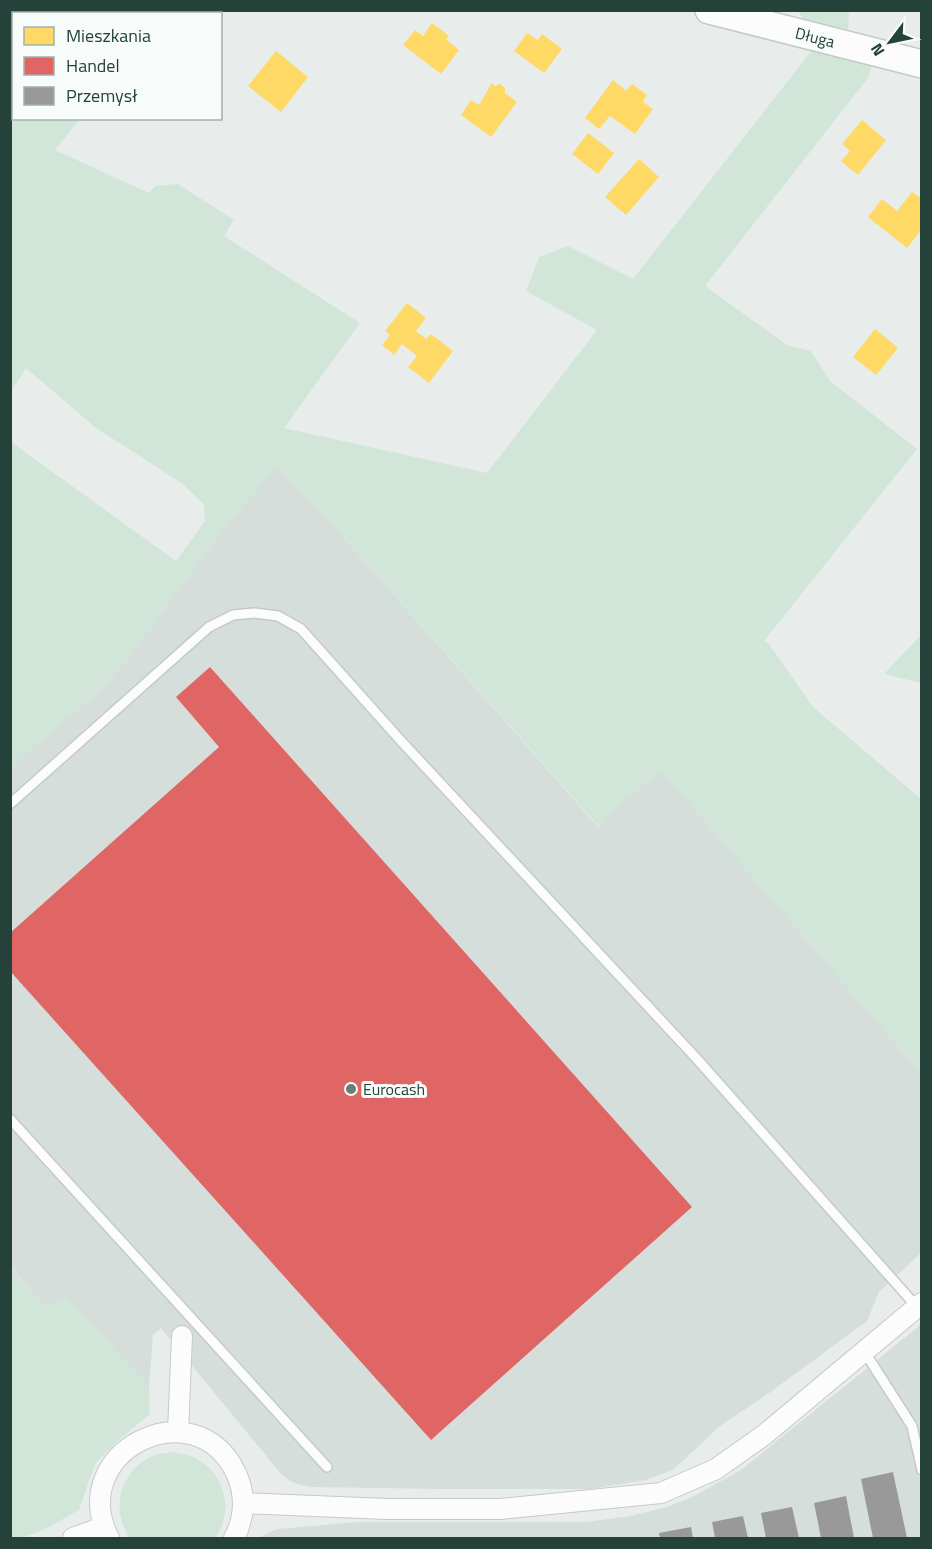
<svg xmlns="http://www.w3.org/2000/svg" width="932" height="1549" font-family="'Titillium Web',sans-serif">
  <rect width="100%" height="100%" fill="#e8edeb"/>
  <!-- built -->
  <path fill="#d6dedb" d="M 276,466 L 325,516 L 599,828 L 608,814 L 661,770 L 921,1073 L 921,1253 L 879,1292 L 867,1321 L 772,1391 L 720,1426 L 673,1470 L 646,1480 L 590,1489 L 441,1489 L 311,1487 L 300,1485 L 290,1481 L 282,1475 L 161,1328 L 153,1335 L 149,1387 L 65,1297 L 45,1308 L 11,1267 L 10,766 L 100,691 L 130,655 L 227,524 Z
    M 921,1321 L 921,1538 L 259,1538 L 269,1532 L 278,1529 L 358,1522 L 586,1522 L 631,1516 L 667,1507 L 692,1497 L 741,1470 L 918,1327 Z"/>
  <!-- green -->
  <path fill="#d1e6d8" d="M 11,11 L 166,11 L 164,14 L 14,14 L 14,118 L 80,119 L 55,150 L 149,193 L 155,186 L 178,184 L 234,220 L 224,236 L 360,323 L 284,428 L 487,473 L 597,330 L 526,291 L 539,257 L 568,246 L 633,279 L 812,50 L 873,62 L 868,78 L 705,286 L 787,345 L 811,351 L 830,381 L 917,449 L 764,641 L 769,644 L 813,707 L 921,799 L 921,1073 L 661,771 L 608,814 L 600,828 L 325,516 L 276,466 L 227,524 L 130,655 L 100,691 L 11,766 L 11,442 L 176,561 L 205,521 L 204,504 L 180,482 L 96,428 L 26,368 L 11,392 Z
    M 798,11 L 849,11 L 848,29 L 805,22 Z
    M 921,634 L 921,683 L 884,674 L 919,637 Z
    M 10,1267 L 45,1307 L 65,1296 L 149,1387 L 150,1414 L 116,1442 L 95,1464 L 79,1510 C 58,1521 35,1539 10,1538 Z
    M 174,1452 C 180,1454 188,1454 193,1457 C 225,1471 235,1511 215,1538 L 130,1538 C 109,1509 121,1468 155,1455 C 161,1453 168,1453 174,1452 Z"/>
  <!-- homes -->
  <path fill="#ffd966" d="M 432,23 L 449,36 L 446,39 L 459,50 L 441,74 L 403,45 L 415,30 L 423,36 Z
    M 527,33 L 538,40 L 542,34 L 562,49 L 544,73 L 514,51 Z
    M 276,51 L 308,77 L 281,112 L 248,86 Z
    M 613,80 L 626,91 L 632,84 L 647,95 L 643,102 L 653,109 L 635,134 L 610,116 L 599,129 L 585,118 Z
    M 492,83 L 495,86 L 500,84 L 505,88 L 505,93 L 517,102 L 491,137 L 461,115 L 471,100 L 479,105 Z
    M 862,120 L 886,140 L 858,175 L 841,161 L 850,151 L 842,144 Z
    M 588,133 L 614,153 L 598,174 L 572,154 Z
    M 639,159 L 659,177 L 626,215 L 605,197 Z
    M 912,192 L 922,199 L 922,229 L 907,248 L 868,217 L 882,199 L 897,211 Z
    M 407,303 L 426,318 L 416,331 L 426,339 L 431,334 L 453,351 L 429,383 L 408,367 L 417,356 L 402,344 L 394,355 L 382,345 L 390,335 L 385,331 Z
    M 875,329 L 898,348 L 876,375 L 853,357 Z"/>
  <!-- shops -->
  <path fill="#e06666" d="M 210,667 L 692,1207 L 431,1440 L 10,971 L 10,933 L 219,747 L 176,697 Z"/>
  <!-- industry -->
  <path fill="#999" d="M 893,1472 L 907,1538 L 873,1538 L 861,1479 Z
    M 846,1496 L 854,1538 L 821,1538 L 814,1503 Z
    M 792,1507 L 799,1538 L 766,1538 L 761,1513 Z
    M 743,1516 L 748,1538 L 715,1538 L 712,1522 Z
    M 691,1527 L 693,1538 L 660,1538 L 659,1533 Z"/>
  <g fill="none" stroke-linecap="round" stroke-linejoin="round">
    <defs>
      <path id="lane" d="M 10,804 L 209,627 L 233,615 L 254,613 L 278,616 L 301,629 L 402,742 L 697,1059 L 917,1307
        M 10,1119 L 327,1467
        M 864,1351 L 912,1426 L 922,1470"/>
      <path id="street" d="M 178,1432 L 182,1336
        M 244,1503 L 387,1509 L 500,1509 L 661,1493 L 716,1469 L 764,1435 L 922,1303
        M 73,1538 L 103,1527
        M 109,1538 C 65,1451 195,1387 236,1473 C 246,1494 245,1518 234,1538"/>
      <path id="secondary" d="M 709,10 L 922,64"/>
    </defs>
    <!-- lane casing -->
    <use href="#lane" stroke="#c5cac8" stroke-width="12"/>
    <!-- street casing -->
    <use href="#street" stroke="#c5cac8" stroke-width="22"/>
    <!-- secondary casing -->
    <use href="#secondary" stroke="#c3cbc8" stroke-width="30"/>
    <!-- lane -->
    <use href="#lane" stroke="#fcfcfc" stroke-width="9"/>
    <!-- street -->
    <use href="#street" stroke="#fcfcfc" stroke-width="20"/>
    <!-- secondary -->
    <use href="#secondary" stroke="#fcfcfc" stroke-width="27"/>
  </g>
  <!-- markers -->
  <circle fill="#697e78" stroke="#f7fbf9" stroke-width="2" cx="351" cy="1089" r="6"/>
  <g text-anchor="middle" dominant-baseline="central" stroke-width="6" stroke-linejoin="round" paint-order="stroke">
    <!-- street labels -->
    <g font-size="16" fill="#24423a" stroke="#f7fbf9">
      <text transform="translate(815 37) rotate(14)">Długa</text>
    </g>
    <!-- poi labels -->
    <g font-size="16" fill="#24423a" stroke="#f7fbf9" text-anchor="start">
      <text x="363" y="1089">Eurocash</text>
    </g>
  </g>
  <!-- border -->
  <rect width="932" height="1549" fill="none" stroke="#24423a" stroke-width="24"/>
  <!-- legend -->
  <rect x="12" y="12" width="210" height="108" fill="#f7fbf9" stroke="#a3b1ad" stroke-width="1.5"/>
  <rect x="24" y="27" width="30" height="18" fill="#ffd966" stroke="#a3b1ad" stroke-width="1.5"/>
  <text x="66" y="42" font-size="18" fill="#24423a">Mieszkania</text>
  <rect x="24" y="57" width="30" height="18" fill="#e06666" stroke="#a3b1ad" stroke-width="1.5"/>
  <text x="66" y="72" font-size="18" fill="#24423a">Handel</text>
  <rect x="24" y="87" width="30" height="18" fill="#999999" stroke="#a3b1ad" stroke-width="1.5"/>
  <text x="66" y="102" font-size="18" fill="#24423a">Przemysł</text>
  <!-- north arrow -->
  <g transform="translate(890 42) rotate(238)" stroke="#f7fbf9" stroke-width="4.5" paint-order="stroke">
  <path d="M0-4.5L10 22L0 15L-10 22Z" fill="#24423a"/>
  <text y="-9" font-size="16" font-weight="bold" text-anchor="middle" fill="#24423a">N</text>
  </g>
</svg>
